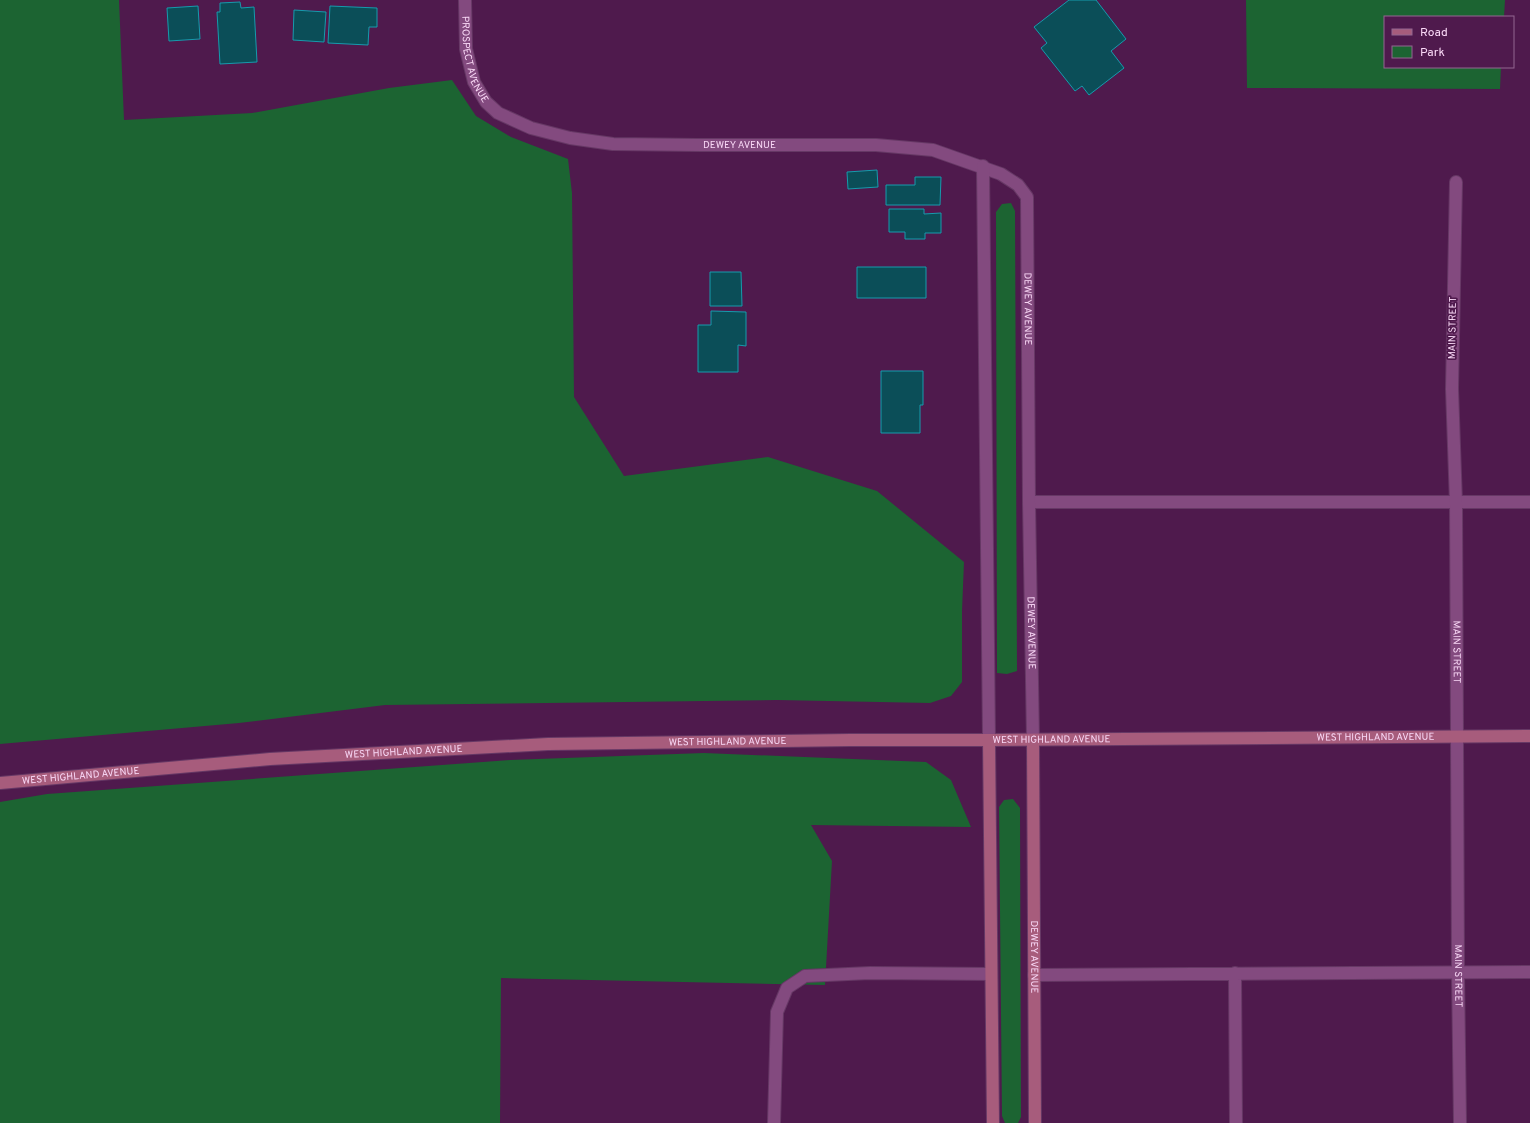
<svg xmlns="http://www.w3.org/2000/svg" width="1530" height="1123" font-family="Overpass,sans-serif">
  <rect width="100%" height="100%" fill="#4f1a4d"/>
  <!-- green -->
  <path fill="#1c6432" d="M 0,0 L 119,0 L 124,120 L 252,113 L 389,88 L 452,80 L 476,116 L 511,137 L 568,159 L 572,193 L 574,397 L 624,476 L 768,457 L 877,491 L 964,562 L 962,611 L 962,682 L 951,696 L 930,703 L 777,700 L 385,705 L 239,723 L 0,744 Z
    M 1246,0 L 1505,0 L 1504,17 L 1385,17 L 1385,67 L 1501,67 L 1500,89 L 1247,88 Z
    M 1011,203 L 1015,211 L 1017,671 L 1007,674 L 997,673 L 996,212 L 1002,204 Z
    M 704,753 L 926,762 L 951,780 L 971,827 L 811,825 L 832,861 L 825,985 L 501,978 L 500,1123 L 0,1123 L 0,802 L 47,794 L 510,760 Z
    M 1013,799 L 1020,808 L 1021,1117 L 1018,1123 L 1005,1123 L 1002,1116 L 999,807 L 1004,800 Z"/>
  <!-- building -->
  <path fill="#0b4e58" stroke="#169bad" d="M 1069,0 L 1096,0 L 1126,39 L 1111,51 L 1124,68 L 1089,95 L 1082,86 L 1075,91 L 1041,48 L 1047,43 L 1034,27 Z
    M 240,2 L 241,8 L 254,7 L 257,62 L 220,64 L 217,12 L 220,12 L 220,3 Z
    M 198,6 L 200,39 L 169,41 L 167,8 Z
    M 330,6 L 377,8 L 377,27 L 369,27 L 368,45 L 328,43 Z
    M 294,10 L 326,12 L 324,42 L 293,40 Z
    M 877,170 L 878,187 L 848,189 L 847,172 Z
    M 915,177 L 941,177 L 940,205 L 886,205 L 886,185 L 915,185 Z
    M 889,209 L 924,209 L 924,214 L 941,213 L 941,233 L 925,233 L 925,239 L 905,239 L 905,232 L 889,232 Z
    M 857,267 L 926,267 L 926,298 L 857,298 Z
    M 710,272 L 741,272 L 742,306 L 710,306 Z
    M 711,311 L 746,312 L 746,346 L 738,345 L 738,372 L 698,372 L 698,325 L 711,325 Z
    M 881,371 L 923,371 L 923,405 L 920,405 L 920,433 L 881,433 Z"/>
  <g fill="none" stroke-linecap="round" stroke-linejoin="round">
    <defs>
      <path id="lane" d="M 1029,502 L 1530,502
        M 1235,973 L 1236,1123
        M 1034,975 L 1530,972
        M 774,1123 L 777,1012 L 787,988 L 805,976 L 870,973 L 991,974"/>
      <g id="street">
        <path id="s1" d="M 465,0 L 466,49 L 474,82 L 486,102 L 498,113 L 531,128 L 570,138 L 613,144 L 699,145 L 876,145 L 933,150 L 1001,174 L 1018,185 L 1027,197 L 1029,502 L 1033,740"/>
        <path d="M 983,166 L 989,740"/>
        <path id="s2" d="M 1456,182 L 1452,389 L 1456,503 L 1458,973 L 1460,1123"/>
      </g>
      <g id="secondary">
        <path d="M 989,740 L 993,1123"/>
        <path id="s3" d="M 1033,740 L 1035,1123"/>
        <path id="s4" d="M 0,783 L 270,759 L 548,744 L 850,740 L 989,740 L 1530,736"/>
      </g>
    </defs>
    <!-- lane casing -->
    <use href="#lane" stroke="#663865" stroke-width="14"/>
    <!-- street casing -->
    <use href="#street" stroke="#663865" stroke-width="14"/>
    <!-- secondary casing -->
    <use href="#secondary" stroke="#663865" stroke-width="14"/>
    <!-- lane -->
    <use href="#lane" stroke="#834a7f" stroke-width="12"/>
    <!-- street -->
    <use href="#street" stroke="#834a7f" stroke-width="12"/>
    <!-- secondary -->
    <use href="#secondary" stroke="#a75c7c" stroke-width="12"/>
  </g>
  <g text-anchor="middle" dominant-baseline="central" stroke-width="3.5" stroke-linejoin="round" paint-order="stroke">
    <!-- street labels -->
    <g font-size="10" fill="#f9d8f6" stroke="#4f1a4d">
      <text stroke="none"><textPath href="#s1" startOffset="61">PROSPECT AVENUE</textPath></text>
      <text stroke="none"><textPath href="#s1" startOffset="369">DEWEY AVENUE</textPath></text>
      <text stroke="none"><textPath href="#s1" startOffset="782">DEWEY AVENUE</textPath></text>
      <text transform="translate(1453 328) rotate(-89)">MAIN STREET</text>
      <text stroke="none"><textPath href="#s1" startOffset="1106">DEWEY AVENUE</textPath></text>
      <text stroke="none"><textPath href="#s2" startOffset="470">MAIN STREET</textPath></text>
      <text stroke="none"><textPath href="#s4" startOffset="1377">WEST HIGHLAND AVENUE</textPath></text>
      <text stroke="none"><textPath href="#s4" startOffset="1053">WEST HIGHLAND AVENUE</textPath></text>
      <text stroke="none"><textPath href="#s4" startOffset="729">WEST HIGHLAND AVENUE</textPath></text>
      <text stroke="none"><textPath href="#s4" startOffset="405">WEST HIGHLAND AVENUE</textPath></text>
      <text stroke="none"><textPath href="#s4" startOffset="81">WEST HIGHLAND AVENUE</textPath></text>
      <text stroke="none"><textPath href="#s3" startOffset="217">DEWEY AVENUE</textPath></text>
      <text stroke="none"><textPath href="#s2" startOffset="794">MAIN STREET</textPath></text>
    </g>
  </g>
  <!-- legend -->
  <rect x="1384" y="16" width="130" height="52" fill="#4f1a4d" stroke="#936691"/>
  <rect x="1392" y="29" width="20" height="6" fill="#a75c7c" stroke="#936691"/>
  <text x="1420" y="36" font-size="12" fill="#f9d8f6">Road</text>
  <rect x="1392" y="46" width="20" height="12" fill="#1c6432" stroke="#936691"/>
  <text x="1420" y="56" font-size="12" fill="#f9d8f6">Park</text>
</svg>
